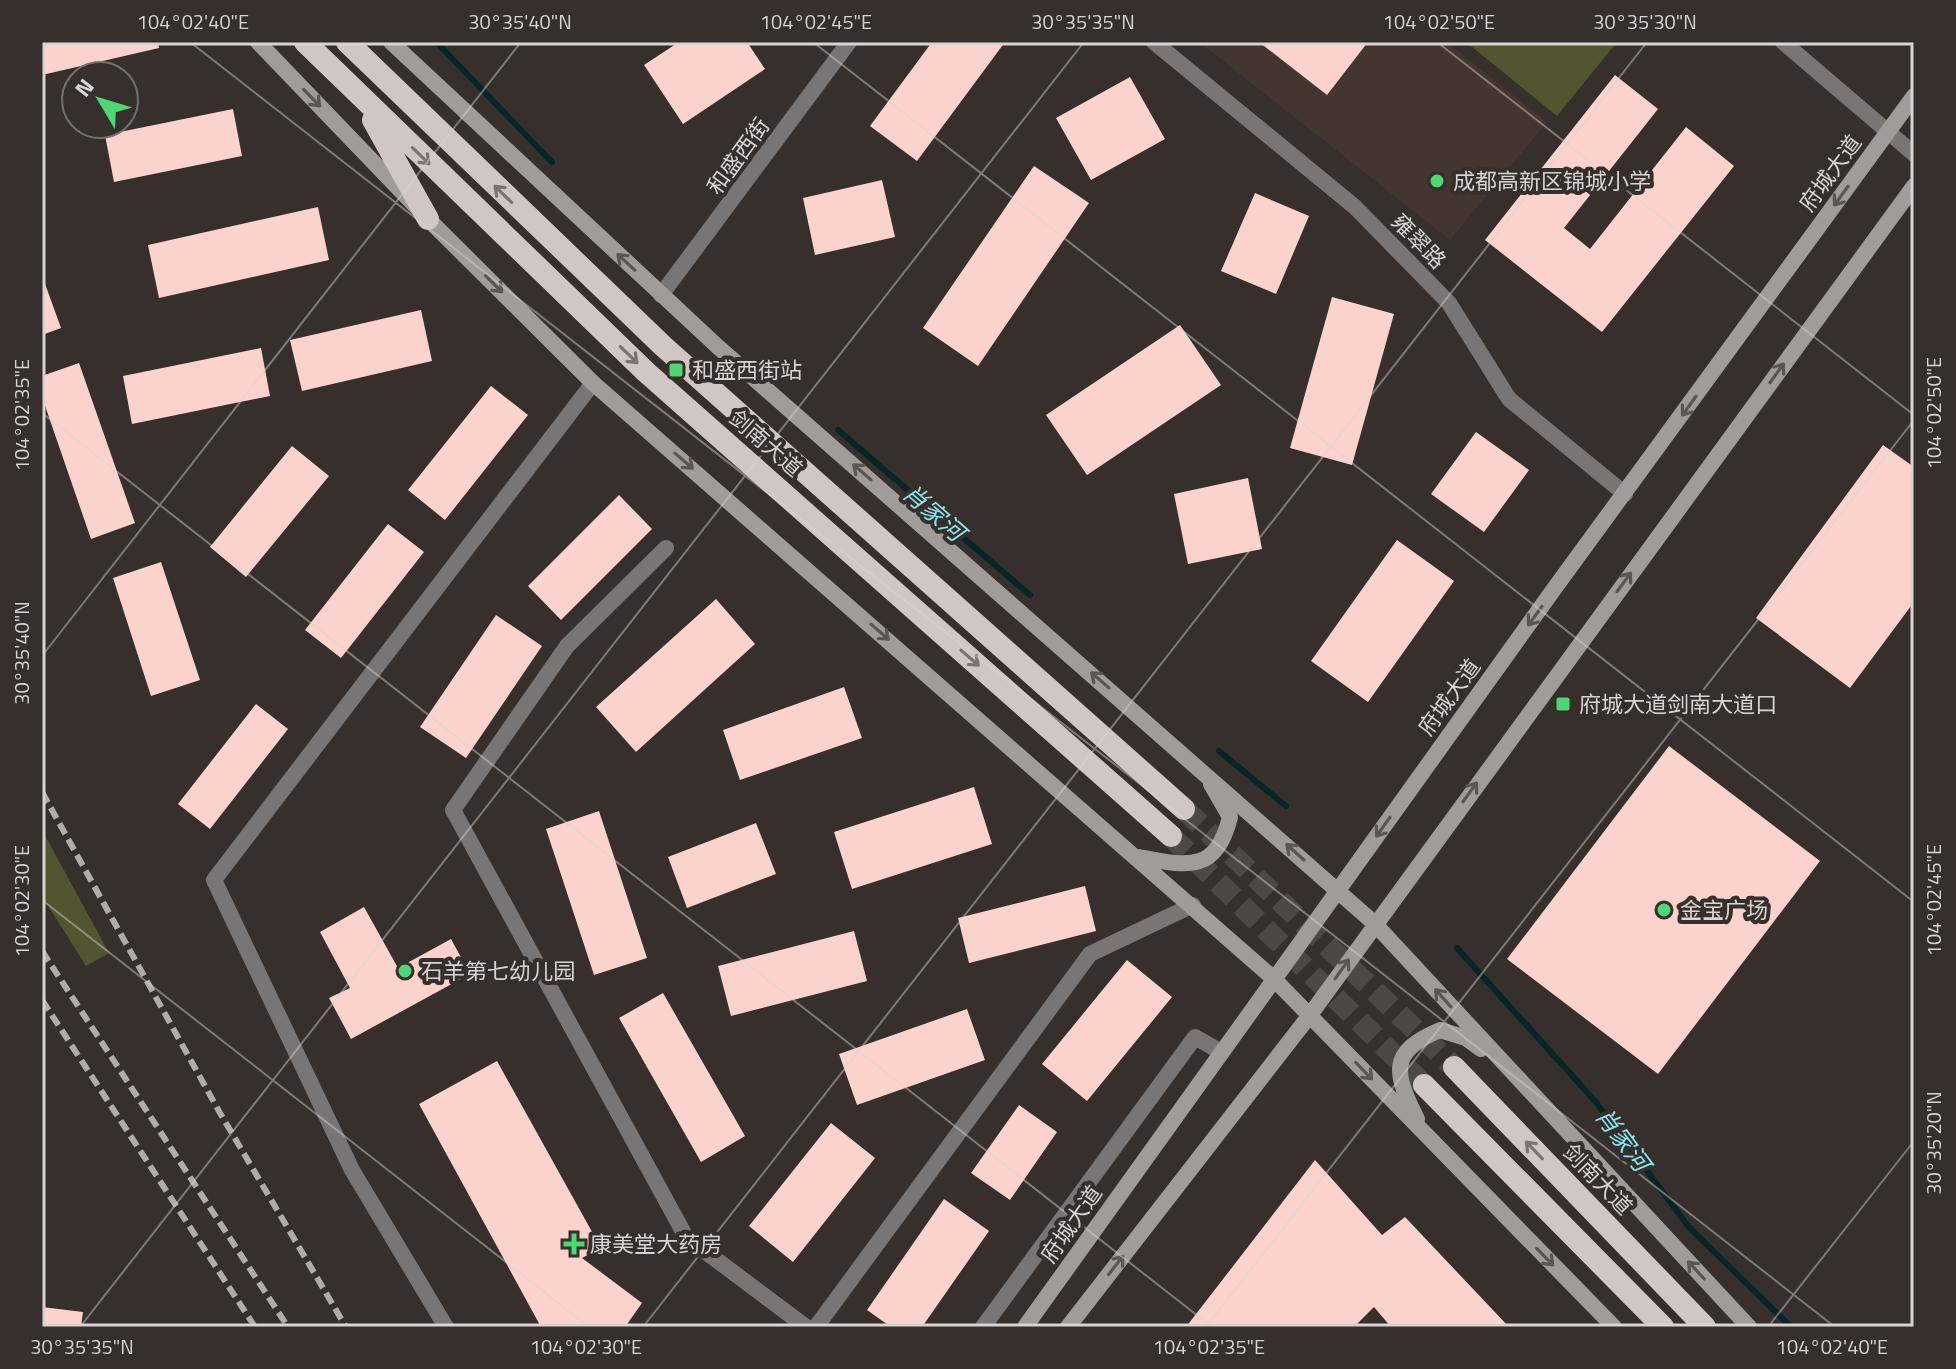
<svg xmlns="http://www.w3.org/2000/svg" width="1956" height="1369" font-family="'Titillium Web','Noto Sans SC',sans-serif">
  <rect width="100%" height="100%" fill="#362f2b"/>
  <!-- built -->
  <path fill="#43352f" d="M 1199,42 L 1447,42 L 1547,122 L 1450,240 Z"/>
  <!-- green -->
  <path fill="#535530" d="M 1466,42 L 1617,42 L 1557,116 Z
    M 42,830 L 109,953 L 86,966 L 42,896 Z"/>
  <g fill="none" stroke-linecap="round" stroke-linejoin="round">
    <!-- stream -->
    <path stroke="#062528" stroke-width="6" d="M 436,42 L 552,162
      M 838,430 L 1030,595
      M 1219,751 L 1286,806
      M 1457,948 L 1595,1101 L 1688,1226 L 1791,1327"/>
  </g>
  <!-- building -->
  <path fill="#fcd3cc" d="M 42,42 L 158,42 L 159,48 L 42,75 Z
    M 679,42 L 747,42 L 765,69 L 683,124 L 644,65 Z
    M 932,42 L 1005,42 L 917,161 L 870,126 Z
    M 1259,42 L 1368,42 L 1327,95 Z
    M 1615,75 L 1658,109 L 1564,228 L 1590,249 L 1686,127 L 1734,166 L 1602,332 L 1485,240 Z
    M 1130,77 L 1165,139 L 1091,180 L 1056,118 Z
    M 233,109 L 242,156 L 114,182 L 105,135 Z
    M 1034,166 L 1089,203 L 978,366 L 923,328 Z
    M 882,180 L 895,237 L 815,255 L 803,198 Z
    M 1255,193 L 1309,216 L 1276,294 L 1221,271 Z
    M 318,207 L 329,260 L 159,298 L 148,245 Z
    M 44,281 L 61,328 L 42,335 L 42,282 Z
    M 1332,297 L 1394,314 L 1352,465 L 1290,448 Z
    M 421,310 L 432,361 L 302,391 L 290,340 Z
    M 1180,325 L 1221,385 L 1087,475 L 1046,415 Z
    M 261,348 L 270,396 L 132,424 L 123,376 Z
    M 79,363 L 135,523 L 91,539 L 42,397 L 42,376 Z
    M 491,386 L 528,415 L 445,520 L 408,490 Z
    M 1476,432 L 1529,470 L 1484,532 L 1431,494 Z
    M 1883,445 L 1914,467 L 1914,602 L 1850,688 L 1756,618 Z
    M 292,446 L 329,476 L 246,577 L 210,547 Z
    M 1248,478 L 1262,549 L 1188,564 L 1174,494 Z
    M 619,495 L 652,529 L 561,620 L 528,586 Z
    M 388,524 L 424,552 L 341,658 L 305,630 Z
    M 1397,540 L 1454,581 L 1368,702 L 1311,661 Z
    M 161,562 L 200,680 L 151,696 L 113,578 Z
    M 716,599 L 755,644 L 636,752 L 596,707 Z
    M 496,615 L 542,646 L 466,758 L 420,727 Z
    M 844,687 L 862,738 L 740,780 L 723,730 Z
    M 256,704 L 288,729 L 210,829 L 178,804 Z
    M 1669,746 L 1820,861 L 1658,1074 L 1507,959 Z
    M 974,787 L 992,844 L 852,889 L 834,832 Z
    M 599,811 L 647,958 L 594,975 L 546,829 Z
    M 756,823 L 776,874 L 687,908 L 668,857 Z
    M 1085,886 L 1096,931 L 969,963 L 958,918 Z
    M 364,907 L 398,968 L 451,939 L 470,974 L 351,1039 L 329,998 L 350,988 L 320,932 Z
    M 854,931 L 867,981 L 731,1016 L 718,966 Z
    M 1127,960 L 1172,997 L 1087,1101 L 1042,1064 Z
    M 663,993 L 745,1136 L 701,1162 L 619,1018 Z
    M 967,1009 L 985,1060 L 857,1105 L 839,1054 Z
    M 497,1061 L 601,1248 L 582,1258 L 642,1303 L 625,1327 L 541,1327 L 419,1104 Z
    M 1019,1105 L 1057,1132 L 1010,1200 L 971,1173 Z
    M 831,1123 L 875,1158 L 793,1262 L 749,1226 Z
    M 1315,1160 L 1382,1235 L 1405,1217 L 1509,1327 L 1391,1327 L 1374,1307 L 1354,1327 L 1186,1327 Z
    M 944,1199 L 989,1231 L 922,1327 L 891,1327 L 867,1310 Z
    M 42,1307 L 83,1312 L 81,1327 L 42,1327 Z"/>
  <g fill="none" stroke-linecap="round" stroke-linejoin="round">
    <!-- trunk-tunnel -->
    <path stroke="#4e4844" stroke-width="22" stroke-dasharray="22 11" stroke-linecap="butt" d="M 1184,809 L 1454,1067
      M 1171,836 L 1424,1085"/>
    <!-- minor -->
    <path stroke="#797574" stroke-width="16" d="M 666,548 L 567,646 L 453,810 L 686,1237 L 806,1327
      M 446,1327 L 352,1170 L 214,880 L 593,383
      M 816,1327 L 1090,954 L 1193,905
      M 983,1327 L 1195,1037 L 1221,1052"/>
    <!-- tertiary -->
    <path stroke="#797574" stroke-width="16" d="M 1154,42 L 1355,207 L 1449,303 L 1509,399 L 1625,494
      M 1783,42 L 1914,154
      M 661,295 L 849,42"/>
    <!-- secondary -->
    <path stroke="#a29c99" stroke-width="16" d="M 258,42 L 428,219 L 593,383 L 1273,978 L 1614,1327
      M 391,42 L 717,346 L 1374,923 L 1749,1327
      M 1139,857 C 1187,866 1216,874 1230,817 L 1211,784
      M 1417,1119 C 1394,1073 1388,1052 1440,1030 L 1466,1038 L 1481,1049
      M 1025,1327 L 1554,589 L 1914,96
      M 1068,1327 L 1310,1015 L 1914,186"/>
    <!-- trunk -->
    <path stroke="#d0c6c3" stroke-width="22" d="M 305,42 L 646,372 L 1171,836
      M 347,42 L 663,346 L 1184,809
      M 373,120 L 428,219
      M 1454,1067 L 1705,1327
      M 1424,1085 L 1663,1327"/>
    <!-- rail -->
    <path stroke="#b2aca9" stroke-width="6" stroke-dasharray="12 6" stroke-linecap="butt" d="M 42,792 L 220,1113 L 346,1327
      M 42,951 L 288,1327
      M 42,1000 L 255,1327"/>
  </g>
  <!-- one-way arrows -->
  <defs><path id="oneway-shaft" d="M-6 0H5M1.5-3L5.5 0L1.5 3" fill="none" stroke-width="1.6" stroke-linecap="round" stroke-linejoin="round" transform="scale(2)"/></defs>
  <g stroke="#5c5552">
    <use href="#oneway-shaft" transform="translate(312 98) rotate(46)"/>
    <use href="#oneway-shaft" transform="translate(1841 196) rotate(126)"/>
    <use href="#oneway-shaft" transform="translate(626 262) rotate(-137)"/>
    <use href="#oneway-shaft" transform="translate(494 284) rotate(45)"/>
    <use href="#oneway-shaft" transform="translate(1777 373) rotate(-54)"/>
    <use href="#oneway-shaft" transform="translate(1689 406) rotate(126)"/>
    <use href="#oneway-shaft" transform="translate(684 461) rotate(41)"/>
    <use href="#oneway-shaft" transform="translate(862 472) rotate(-139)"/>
    <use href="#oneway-shaft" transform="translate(1624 582) rotate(-54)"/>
    <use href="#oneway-shaft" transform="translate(1535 616) rotate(126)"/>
    <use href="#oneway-shaft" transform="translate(880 632) rotate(41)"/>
    <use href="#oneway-shaft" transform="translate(1100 680) rotate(-139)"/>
    <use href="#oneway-shaft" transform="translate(1470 792) rotate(-54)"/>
    <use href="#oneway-shaft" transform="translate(1383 827) rotate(126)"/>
    <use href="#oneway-shaft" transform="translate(1295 852) rotate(-138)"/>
    <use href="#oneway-shaft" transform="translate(1342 969) rotate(-55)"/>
    <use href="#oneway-shaft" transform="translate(1443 998) rotate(-132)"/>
    <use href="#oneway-shaft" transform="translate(1364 1071) rotate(46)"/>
    <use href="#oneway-shaft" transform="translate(1545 1257) rotate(46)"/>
    <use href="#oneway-shaft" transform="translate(1116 1265) rotate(-52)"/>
    <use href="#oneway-shaft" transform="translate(1696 1270) rotate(-133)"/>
  </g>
  <g stroke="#7b736f">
    <use href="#oneway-shaft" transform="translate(421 156) rotate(44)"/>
    <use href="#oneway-shaft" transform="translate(503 194) rotate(-136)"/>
    <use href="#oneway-shaft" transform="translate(629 355) rotate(44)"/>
    <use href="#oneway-shaft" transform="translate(970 658) rotate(41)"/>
    <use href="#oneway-shaft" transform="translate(1534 1150) rotate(-134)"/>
  </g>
  <!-- ticks -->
  <path fill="none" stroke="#d9d4d1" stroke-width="2" stroke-opacity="0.45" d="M 190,42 L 1835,1327M 813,42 L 1914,902M 1437,42 L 1914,415M 42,413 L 1212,1327M 42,656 L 521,42M 42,900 L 589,1327M 80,1327 L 1084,42M 643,1327 L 1647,42M 1206,1327 L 1914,420M 1768,1327 L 1914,1141"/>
  <!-- markers -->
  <g fill="#50d674" stroke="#362f2b" stroke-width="3">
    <circle cx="1437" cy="181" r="8"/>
    <rect x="668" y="362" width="16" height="16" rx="4"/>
    <rect x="1555" y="696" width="16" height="16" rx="4"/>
    <circle cx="1664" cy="910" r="8"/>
    <circle cx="405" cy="971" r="8"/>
    <path d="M570 1232h8v8h8v8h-8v8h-8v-8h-8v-8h8z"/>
  </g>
  <g text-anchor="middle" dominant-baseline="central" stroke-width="8" stroke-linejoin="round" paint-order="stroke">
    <!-- street labels -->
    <g font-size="22" fill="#d9d4d1" stroke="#362f2b">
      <text transform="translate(738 156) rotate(-54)">和盛西街</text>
      <text transform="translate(1830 173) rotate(-54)">府城大道</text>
      <text transform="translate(1419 241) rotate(46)">雍翠路</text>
      <text transform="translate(766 443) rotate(41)">剑南大道</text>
      <text transform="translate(1449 697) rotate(-54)">府城大道</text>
      <text transform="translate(1598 1179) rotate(46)">剑南大道</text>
      <text transform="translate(1071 1224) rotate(-55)">府城大道</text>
    </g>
    <!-- poi labels -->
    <g font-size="22" fill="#d9d4d1" stroke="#362f2b" text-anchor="start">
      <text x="1453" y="181">成都高新区锦城小学</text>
      <text x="692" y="370">和盛西街站</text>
      <text x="1579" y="704">府城大道剑南大道口</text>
      <text x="1680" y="910">金宝广场</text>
      <text x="421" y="971">石羊第七幼儿园</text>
      <text x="590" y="1244">康美堂大药房</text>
    </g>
    <!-- water labels -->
    <g font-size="24" font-style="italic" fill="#89e6f0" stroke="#362f2b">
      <text transform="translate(934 512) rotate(41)">肖家河</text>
      <text transform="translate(1623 1139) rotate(53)">肖家河</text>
    </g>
  </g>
  <!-- border -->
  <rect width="1956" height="1369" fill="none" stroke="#362f2b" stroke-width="88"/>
  <!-- north arrow -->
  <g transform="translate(100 100) rotate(308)"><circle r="38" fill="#362f2b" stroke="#77716d" stroke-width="2"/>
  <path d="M0-6L14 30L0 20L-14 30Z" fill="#50d674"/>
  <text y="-12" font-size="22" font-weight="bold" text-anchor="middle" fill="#d9d4d1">N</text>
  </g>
  <rect x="44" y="44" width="1868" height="1281" fill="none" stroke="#d9d4d1" stroke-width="3"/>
  <g font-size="20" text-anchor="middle" fill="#d9d4d1">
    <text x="193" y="29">104°02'40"E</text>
    <text x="520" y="29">30°35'40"N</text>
    <text x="816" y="29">104°02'45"E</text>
    <text x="1083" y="29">30°35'35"N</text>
    <text x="1439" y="29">104°02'50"E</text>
    <text x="1645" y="29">30°35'30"N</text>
    <text transform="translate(1934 413) rotate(-90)" y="7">104°02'50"E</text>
    <text transform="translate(22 415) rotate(-90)" y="7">104°02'35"E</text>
    <text transform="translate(22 653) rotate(-90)" y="7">30°35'40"N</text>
    <text transform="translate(1934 900) rotate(-90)" y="7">104°02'45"E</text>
    <text transform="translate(22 901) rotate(-90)" y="7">104°02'30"E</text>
    <text transform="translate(1934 1143) rotate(-90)" y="7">30°35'20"N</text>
    <text x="82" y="1354">30°35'35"N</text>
    <text x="586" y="1354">104°02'30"E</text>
    <text x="1209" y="1354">104°02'35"E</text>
    <text x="1832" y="1354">104°02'40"E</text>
  </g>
</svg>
